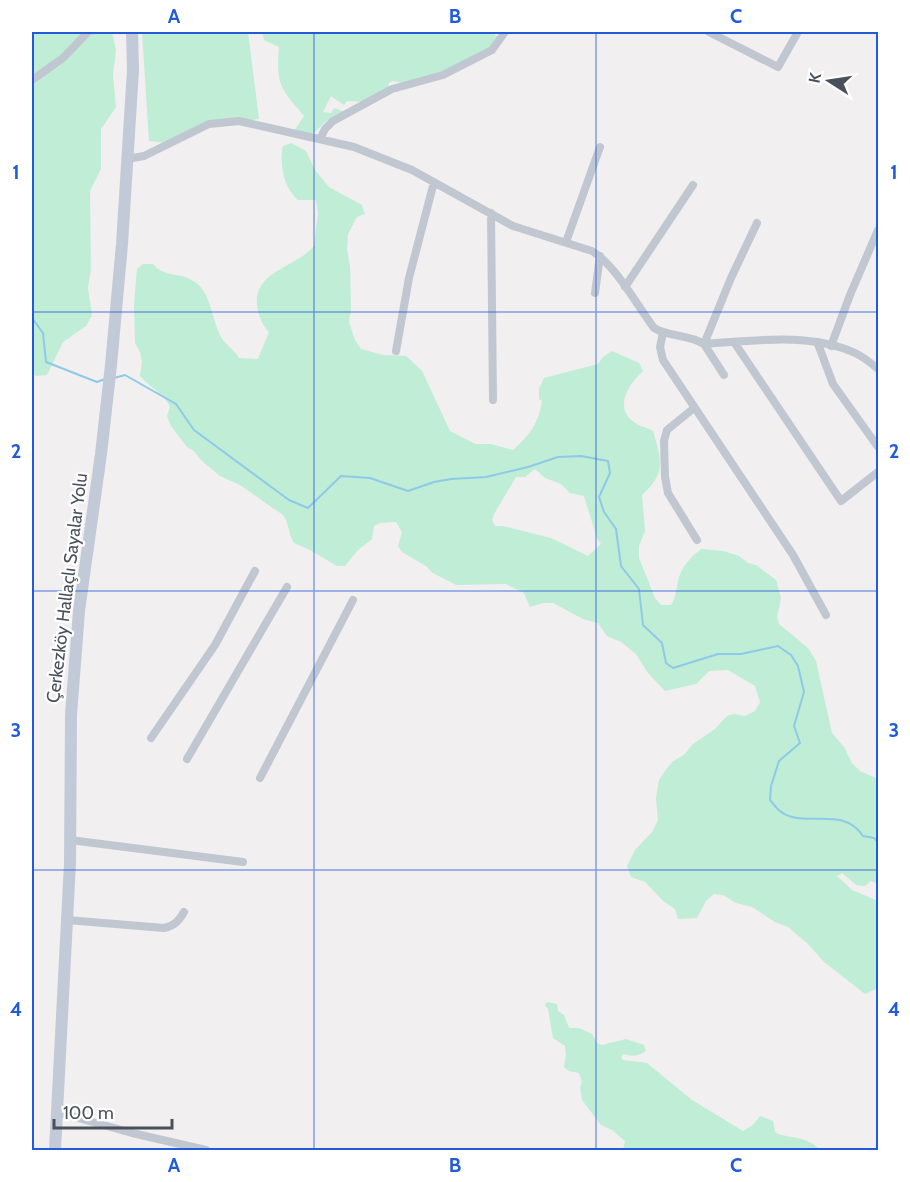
<svg xmlns="http://www.w3.org/2000/svg" width="910" height="1182" font-family="Cabin,sans-serif">
  <rect width="100%" height="100%" fill="#f1efef"/>
  <!-- green -->
  <path fill="#bfedd6" fill-rule="evenodd" d="M 32,32 L 112,32 L 116,50 L 113,75 L 116,107 L 101,129 L 101,169 L 90,191 L 91,269 L 88,288 L 92,315 L 86,326 L 63,342 L 47,375 L 35,376 L 32,369 Z
    M 142,32 L 248,32 L 259,119 L 198,128 L 168,143 L 149,141 Z
    M 262,32 L 490,32 L 497,36 L 488,50 L 443,74 L 406,83 L 392,81 L 389,83 L 388,89 L 363,102 L 347,101 L 344,105 L 331,96 L 323,112 L 331,113 L 334,108 L 343,111 L 325,122 L 313,134 L 294,131 L 304,116 C 280,87 276,85 279,47 L 264,40 Z
    M 291,143 L 306,151 L 315,170 L 329,187 L 362,205 L 365,214 L 357,217 L 348,234 L 347,250 L 350,266 L 351,310 L 349,322 L 355,340 L 361,349 L 383,355 L 406,356 L 422,371 L 450,431 L 475,444 L 491,444 L 513,450 C 529,436 539,423 542,401 L 539,399 L 539,389 L 544,378 L 598,364 L 603,357 L 612,351 L 639,363 L 643,371 C 628,385 613,408 635,423 C 641,427 647,427 653,431 C 661,458 667,473 642,495 L 645,531 L 639,546 L 639,558 L 655,598 L 661,605 L 671,605 C 676,597 676,590 678,581 C 681,567 690,558 701,549 L 723,551 L 739,556 L 748,563 L 756,565 L 776,580 L 781,598 L 777,617 L 779,624 L 808,648 L 816,661 L 832,733 L 844,747 L 852,763 L 860,771 L 878,779 L 878,884 L 871,881 L 865,886 L 856,885 L 842,873 L 837,876 L 852,890 L 878,901 L 878,988 L 865,994 L 824,962 L 808,944 L 788,927 L 775,922 L 752,907 L 736,903 L 723,895 L 714,894 L 706,901 L 697,918 L 678,919 L 675,909 L 663,901 L 645,882 L 631,877 L 627,866 L 635,850 L 652,832 L 658,820 L 656,798 L 659,780 L 665,771 L 672,762 L 685,754 L 693,744 L 715,729 L 727,716 L 734,714 L 745,716 L 755,711 L 760,702 L 755,686 L 728,670 L 709,671 L 696,684 L 665,691 L 648,673 L 636,654 L 621,642 L 607,636 L 598,623 L 583,619 L 553,603 L 543,603 L 530,607 L 524,593 L 506,584 L 456,585 L 433,573 L 426,566 L 402,552 L 398,546 L 402,532 L 396,522 L 380,523 L 374,526 L 372,539 L 357,551 L 345,566 L 337,566 L 310,550 L 294,543 C 288,533 289,522 283,515 L 240,485 L 220,476 L 202,461 L 194,451 L 187,447 L 171,426 L 167,416 L 170,407 C 164,393 150,388 140,376 L 142,362 L 140,352 L 135,343 L 134,304 L 137,269 L 143,264 L 153,264 C 166,279 180,271 195,282 C 211,293 212,320 221,337 C 225,345 234,349 239,358 L 258,359 L 269,332 C 262,324 261,321 258,311 C 249,271 295,269 314,246 L 318,213 L 316,200 L 298,200 C 284,188 279,164 283,146 ZM 535,469 L 545,478 L 561,484 L 570,493 L 584,496 L 597,538 L 601,544 L 588,556 L 551,538 L 503,526 L 495,526 L 492,520 L 494,514 L 516,477 L 525,477 Z
    M 547,1002 L 557,1004 L 558,1011 L 564,1015 L 569,1028 L 579,1028 L 592,1034 L 597,1043 L 602,1045 L 626,1039 L 644,1045 L 646,1051 C 639,1056 632,1057 624,1054 L 621,1057 L 623,1060 L 647,1063 L 692,1100 L 743,1131 L 753,1125 L 760,1116 L 773,1121 L 775,1132 C 785,1138 798,1136 809,1142 C 814,1144 817,1148 822,1150 L 623,1150 L 625,1141 L 612,1130 L 601,1125 L 582,1100 L 580,1087 L 582,1082 L 579,1073 L 569,1071 L 564,1067 L 566,1055 L 565,1046 L 553,1038 L 548,1009 L 545,1005 Z"/>
  <g fill="none" stroke-linecap="round" stroke-linejoin="round">
    <!-- stream -->
    <path stroke="#8ecae8" stroke-width="2" d="M 32,318 L 43,333 L 46,362 L 97,382 L 105,379
      M 114,378 L 125,375 L 176,404 L 194,430 L 289,500 L 308,508 L 341,476 L 370,478 L 408,491 L 434,482 L 451,479 L 486,477 L 528,467 L 558,457 L 581,456 L 608,461 L 610,473 L 599,497 L 604,512 L 616,529 L 621,566 L 639,589 L 643,625 L 662,643 L 666,663 L 673,668 L 718,654 L 741,654 L 778,646 L 791,655 L 798,666 L 804,692 L 794,726 L 800,743 L 779,761 L 771,786 L 770,800 C 773,803 776,808 780,811 C 803,830 842,804 863,836 L 874,838 L 878,842"/>
    <!-- minor -->
    <path stroke="#c0c7d0" stroke-width="8" d="M 709,32 L 778,67 L 798,32
      M 32,80 L 63,58 L 88,32
      M 320,139 L 325,129 L 333,121 L 392,89 L 443,75 L 492,50 L 505,32
      M 127,159 L 144,156 L 209,124 L 239,121 L 354,147 L 412,170 L 513,226 L 592,251 C 617,267 636,304 654,328 C 669,337 688,334 704,344 C 752,341 810,332 855,353 C 864,357 871,363 878,369
      M 491,213 L 493,400
      M 566,242 L 600,147
      M 625,287 L 693,185
      M 595,293 L 600,256
      M 663,333 L 660,347 L 663,360 L 793,555 L 826,615
      M 734,342 L 841,501 L 878,472
      M 818,344 L 833,384 L 878,447
      M 831,346 L 850,295 L 878,230
      M 396,351 L 409,278 L 434,182
      M 724,375 L 704,344 L 731,278 L 757,223
      M 694,408 L 667,430 L 664,441 L 665,477 L 668,493 L 697,540
      M 151,738 L 215,645 L 255,571
      M 187,759 L 287,587
      M 260,778 L 353,600
      M 70,840 L 243,862
      M 67,920 L 164,928 C 174,926 179,921 184,912
      M 57,1112 L 132,1133 L 206,1150"/>
    <!-- secondary -->
    <path stroke="#c2cad7" stroke-width="12" d="M 55,1150 L 70,863 L 71,715 L 79,611 L 101,454 L 111,365 L 122,244 L 133,70 L 132,32"/>
  </g>
  <!-- grid -->
  <path fill="none" stroke="#225bd9" stroke-width="1.5" stroke-opacity="0.55" d="M 314,32 L 314,1150M 596,32 L 596,1150M 32,312 L 878,312M 32,591 L 878,591M 32,870 L 878,870"/>
  <g text-anchor="middle" dominant-baseline="central" stroke-width="4.5" stroke-linejoin="round" paint-order="stroke">
    <!-- street labels -->
    <g font-size="18" fill="#48505b" stroke="#fff">
      <text transform="translate(67 588) rotate(-83)">Çerkezköy Hallaçlı Sayalar Yolu</text>
    </g>
  </g>
  <!-- border -->
  <rect width="910" height="1182" fill="none" stroke="#ffffff" stroke-width="66"/>
  <!-- north arrow -->
  <g transform="translate(829 81) rotate(282)" stroke="#ffffff" stroke-width="4.5" paint-order="stroke">
  <path d="M0-4.5L10 22L0 15L-10 22Z" fill="#48505b"/>
  <text y="-9" font-size="16" font-weight="bold" text-anchor="middle" fill="#48505b">K</text>
  </g>
  <!-- scale -->
  <path d="M54 1119v9h118v-9" fill="none" stroke="#48505b" stroke-width="3"/>
  <text x="63" y="1119" font-size="18" fill="#48505b" stroke="#ffffff" stroke-width="4.5" paint-order="stroke">100 m</text>
  <rect x="33" y="33" width="844" height="1116" fill="none" stroke="#225bd9" stroke-width="2"/>
  <g font-size="20" text-anchor="middle" font-weight="bold" fill="#225bd9">
    <text x="174" y="23">A</text>
    <text x="455" y="23">B</text>
    <text x="736" y="23">C</text>
    <text x="16" y="179">1</text>
    <text x="894" y="179">1</text>
    <text x="16" y="458">2</text>
    <text x="894" y="458">2</text>
    <text x="16" y="737">3</text>
    <text x="894" y="737">3</text>
    <text x="16" y="1016">4</text>
    <text x="894" y="1016">4</text>
    <text x="174" y="1172">A</text>
    <text x="455" y="1172">B</text>
    <text x="736" y="1172">C</text>
  </g>
</svg>
